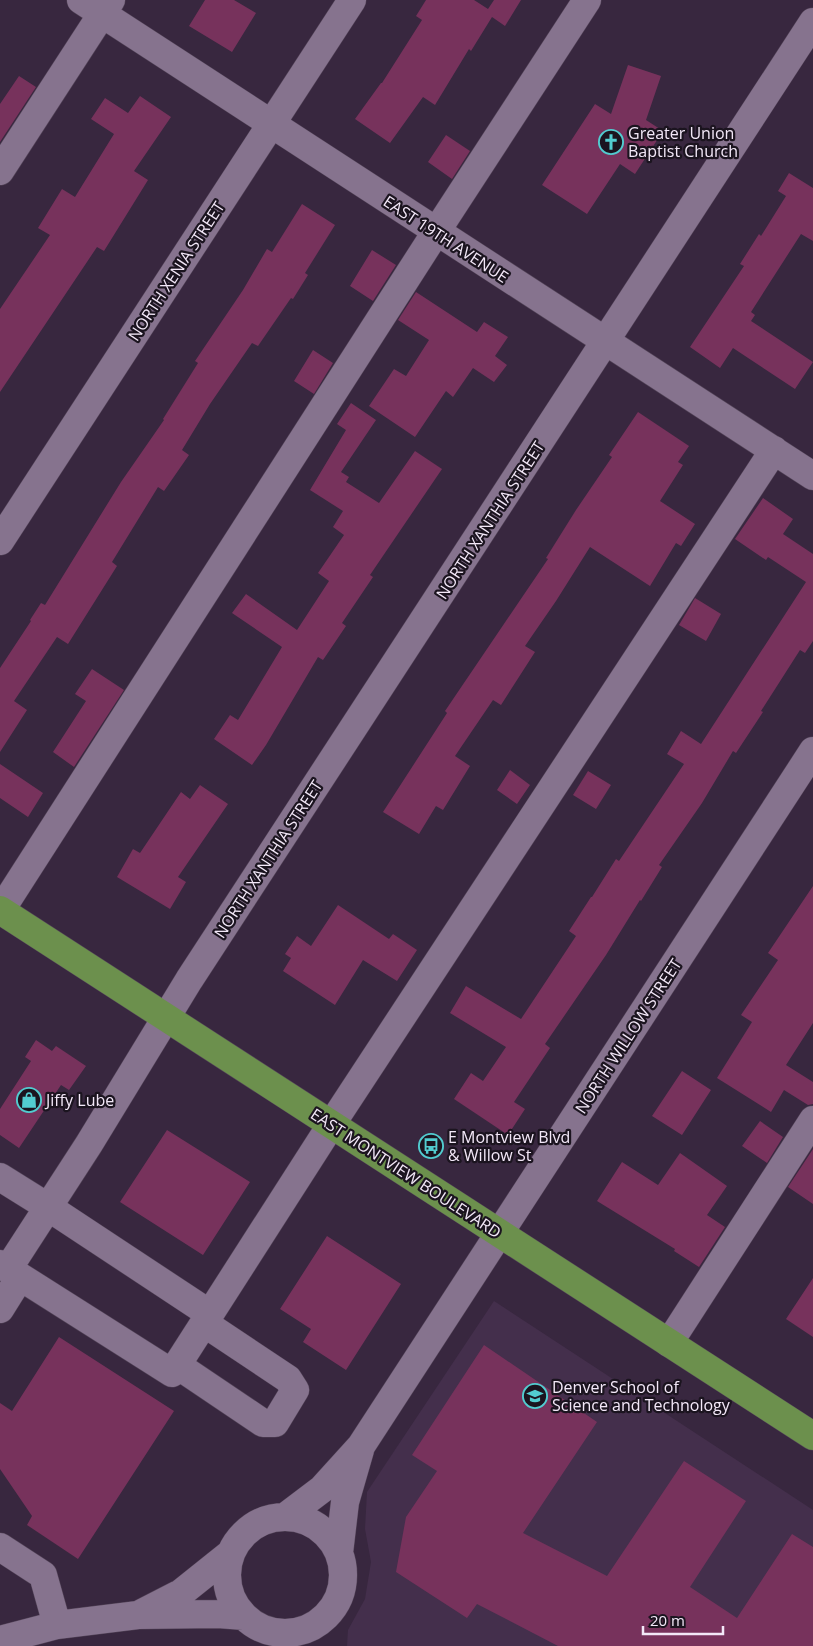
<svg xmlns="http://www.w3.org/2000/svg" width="813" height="1646" font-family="'Open Sans',sans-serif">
  <rect width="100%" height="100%" fill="#38273f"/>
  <!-- built -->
  <path fill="#442f4c" d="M 494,1301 L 813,1510 L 813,1646 L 347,1646 L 348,1630 L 365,1599 L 371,1562 L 365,1529 L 367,1492 Z"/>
  <!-- building -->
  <path fill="#77325c" d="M 205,0 L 234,0 L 256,13 L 232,52 L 189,26 Z
    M 426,0 L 474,0 L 488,9 L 494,0 L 521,0 L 505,26 L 492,17 L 471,51 L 469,49 L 435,105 L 423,97 L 390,143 L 355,119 L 381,83 L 382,83 L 422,20 L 416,16 Z
    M 628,65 L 661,76 L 646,120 L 663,131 L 635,174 L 620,164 L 587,214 L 542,185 L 595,104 L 611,114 Z
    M 19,76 L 36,87 L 0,142 L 0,104 Z
    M 140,96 L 171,117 L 134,171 L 148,180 L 104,251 L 97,247 L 0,392 L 0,309 L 50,235 L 38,228 L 62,189 L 75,197 L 114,134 L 91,119 L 105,98 L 128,113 Z
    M 446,135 L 470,151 L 452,179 L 428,162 Z
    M 789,173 L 813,188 L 813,241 L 801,234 L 751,312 L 755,315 L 751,321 L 813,362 L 795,389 L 733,348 L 720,368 L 690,347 L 744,266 L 740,264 L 759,234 L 761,236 L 786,196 L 778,191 Z
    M 302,204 L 335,225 L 305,273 L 308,275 L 293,299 L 291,298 L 258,346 L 252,343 L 210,404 L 182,450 L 189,455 L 164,491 L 158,487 L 112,562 L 117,566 L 68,644 L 57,637 L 14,701 L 27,710 L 0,752 L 0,668 L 31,621 L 30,620 L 41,603 L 45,605 L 121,482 L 164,420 L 163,419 L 198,363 L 195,361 L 243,290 L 267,249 L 272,252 Z
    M 372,250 L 396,265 L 373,301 L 350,286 Z
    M 416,292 L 477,332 L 484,322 L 508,337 L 495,356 L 507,365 L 494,382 L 473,368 L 453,397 L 446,391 L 415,437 L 369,406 L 394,369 L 406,376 L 429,340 L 398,320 Z
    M 313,350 L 333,363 L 314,394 L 294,381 Z
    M 351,403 L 376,420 L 341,472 L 349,477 L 346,482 L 379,503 L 415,451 L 442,469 L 370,575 L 373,577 L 342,623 L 346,626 L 323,660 L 318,657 L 266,745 L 252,765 L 214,739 L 230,715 L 238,720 L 282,647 L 232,613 L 246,594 L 297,630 L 329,581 L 318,573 L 344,535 L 333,527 L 343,511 L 310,490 L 346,430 L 337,424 Z
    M 638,412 L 689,446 L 678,462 L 683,465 L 660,501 L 695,524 L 681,546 L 676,543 L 650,586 L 590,547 L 556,601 L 525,646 L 535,652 L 501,705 L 493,700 L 455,756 L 470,766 L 443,810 L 436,806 L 419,834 L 383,812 L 447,713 L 445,711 L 548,559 L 546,558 L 576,510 L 612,457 L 609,455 Z
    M 763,498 L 793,519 L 783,534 L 813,554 L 813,641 L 805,653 L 800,650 L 761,711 L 763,712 L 736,753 L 733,751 L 702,803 L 659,865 L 662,867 L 641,901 L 640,900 L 606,955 L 545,1044 L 550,1048 L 514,1102 L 525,1109 L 508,1135 L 454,1099 L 471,1073 L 483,1081 L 506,1047 L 450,1013 L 466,986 L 521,1019 L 576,936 L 569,931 L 591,897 L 592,897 L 616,859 L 619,861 L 684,764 L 667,754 L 681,731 L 701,744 L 806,582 L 768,557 L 766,560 L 735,539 Z
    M 695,598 L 721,614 L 706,641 L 679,625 Z
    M 92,669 L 124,690 L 74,767 L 53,752 L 86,701 L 75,694 Z
    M 0,764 L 43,793 L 28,817 L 0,798 Z
    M 510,770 L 530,785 L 517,804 L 497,790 Z
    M 588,771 L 611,785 L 596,809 L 573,795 Z
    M 200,785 L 228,804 L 178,877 L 186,882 L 170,909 L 117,877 L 133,849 L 140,853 L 181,792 L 190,799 Z
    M 813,886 L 813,1023 L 786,1065 L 813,1082 L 813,1104 L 808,1105 L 784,1090 L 771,1112 L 717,1078 L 752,1022 L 741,1015 L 778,960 L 768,953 Z
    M 338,905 L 389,939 L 393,934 L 417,950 L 397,981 L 363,960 L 335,1005 L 283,971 L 291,958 L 285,954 L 297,936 L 311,946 Z
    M 36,1040 L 52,1051 L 56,1046 L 86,1066 L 69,1090 L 61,1085 L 19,1148 L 0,1135 L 0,1109 L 31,1061 L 25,1057 Z
    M 682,1071 L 711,1090 L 682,1135 L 652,1116 Z
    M 760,1121 L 783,1137 L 767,1163 L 742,1146 Z
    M 167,1130 L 250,1182 L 203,1255 L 120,1202 Z
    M 813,1149 L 813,1204 L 788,1187 Z
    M 680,1153 L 727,1186 L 707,1215 L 725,1227 L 699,1267 L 674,1251 L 675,1249 L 597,1201 L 622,1162 L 658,1185 Z
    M 327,1236 L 401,1284 L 346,1370 L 303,1342 L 311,1329 L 280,1309 Z
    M 813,1278 L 813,1337 L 786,1319 Z
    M 59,1337 L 174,1411 L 78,1559 L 27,1525 L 32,1516 L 0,1469 L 0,1403 L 12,1411 Z
    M 484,1345 L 597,1422 L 523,1533 L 607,1576 L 684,1461 L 746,1501 L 690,1587 L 737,1618 L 792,1534 L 813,1547 L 813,1646 L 558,1646 L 477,1604 L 467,1618 L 396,1572 L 406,1517 L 437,1471 L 412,1455 Z"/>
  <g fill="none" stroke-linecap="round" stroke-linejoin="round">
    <defs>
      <path id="minor" d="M 81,0 L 813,476
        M 0,171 L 111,0
        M 0,541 L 352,0
        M 1,910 L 436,232 L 587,0
        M 0,1177 L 48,1207 L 210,1314
        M 0,1264 L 172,1373 L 331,1125 L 774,450
        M 8,1269 L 89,1144 L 189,980 L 813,22
        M 0,1309 L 20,1277
        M 669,1343 L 813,1120
        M 177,1365 L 263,1423 L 275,1423 L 295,1390 L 288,1379 L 204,1323
        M 285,1517 L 322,1489 L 361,1446 L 813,751
        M227 1575a58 58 0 1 1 116 0a58 58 0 1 1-116 0Z
        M 0,1547 L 43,1575 L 57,1625
        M 339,1553 L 345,1502 L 360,1450
        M 142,1613 L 181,1593 L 231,1553
        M 0,1640 L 57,1625 L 138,1615 L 218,1614 L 244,1616"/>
      <path id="major" d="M 0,910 L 813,1436"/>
    </defs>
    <!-- minor casing -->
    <use href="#minor" stroke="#534458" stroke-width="29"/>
    <!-- major casing -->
    <use href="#major" stroke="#534458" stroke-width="29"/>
    <!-- minor -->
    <use href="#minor" stroke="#86738e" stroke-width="28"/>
    <!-- major -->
    <use href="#major" stroke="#6c904d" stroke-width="28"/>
  </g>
  <!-- icons -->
  <defs>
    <symbol id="church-ring" viewBox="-11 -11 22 22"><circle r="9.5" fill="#1b141f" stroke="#52ccd0" stroke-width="1.5"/><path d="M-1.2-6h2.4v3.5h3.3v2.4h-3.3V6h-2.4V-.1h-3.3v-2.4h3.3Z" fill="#52ccd0"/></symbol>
    <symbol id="shop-ring" viewBox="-11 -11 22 22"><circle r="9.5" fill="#1b141f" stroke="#52ccd0" stroke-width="1.5"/><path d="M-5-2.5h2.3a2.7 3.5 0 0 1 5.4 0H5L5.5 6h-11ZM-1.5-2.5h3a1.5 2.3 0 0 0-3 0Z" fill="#52ccd0"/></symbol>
    <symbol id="bus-ring" viewBox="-11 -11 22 22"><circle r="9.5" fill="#1b141f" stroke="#52ccd0" stroke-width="1.5"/><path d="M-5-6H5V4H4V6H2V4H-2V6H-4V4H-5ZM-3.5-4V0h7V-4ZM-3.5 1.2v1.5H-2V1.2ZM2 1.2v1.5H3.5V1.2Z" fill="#52ccd0"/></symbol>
    <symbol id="school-ring" viewBox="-11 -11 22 22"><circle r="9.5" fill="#1b141f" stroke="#52ccd0" stroke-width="1.5"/><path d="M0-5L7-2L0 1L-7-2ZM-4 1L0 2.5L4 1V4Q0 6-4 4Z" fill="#52ccd0"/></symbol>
  </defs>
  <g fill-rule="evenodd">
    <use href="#church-ring" x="597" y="128" width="28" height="28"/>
    <use href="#shop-ring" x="15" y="1086" width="28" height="28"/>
    <use href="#bus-ring" x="417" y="1132" width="28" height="28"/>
    <use href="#school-ring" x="521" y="1382" width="28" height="28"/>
  </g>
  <g text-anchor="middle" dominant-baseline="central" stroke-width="4.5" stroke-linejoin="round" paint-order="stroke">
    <!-- poi labels -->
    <g font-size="16" fill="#f3e8f8" stroke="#1b141f" text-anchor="start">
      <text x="628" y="133">Greater Union<tspan x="628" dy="18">Baptist Church</tspan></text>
      <text x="46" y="1100">Jiffy Lube</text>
      <text x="448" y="1137">E Montview Blvd<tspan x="448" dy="18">&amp; Willow St</tspan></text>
      <text x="552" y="1387">Denver School of<tspan x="552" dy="18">Science and Technology</tspan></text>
    </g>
    <!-- street labels -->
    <g font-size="16" fill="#f3e8f8" stroke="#1b141f">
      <text transform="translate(446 239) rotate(33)">EAST 19TH AVENUE</text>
      <text transform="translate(176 271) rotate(-57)">NORTH XENIA STREET</text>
      <text transform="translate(490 520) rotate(-57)">NORTH XANTHIA STREET</text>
      <text transform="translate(268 859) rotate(-57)">NORTH XANTHIA STREET</text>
      <text transform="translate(628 1036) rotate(-57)">NORTH WILLOW STREET</text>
      <text transform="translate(406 1173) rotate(33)">EAST MONTVIEW BOULEVARD</text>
    </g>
  </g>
  <!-- scale -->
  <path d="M643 1626v8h80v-8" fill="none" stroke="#f3e8f8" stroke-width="2.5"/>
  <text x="650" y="1626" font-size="15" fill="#f3e8f8" stroke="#1b141f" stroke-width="4" paint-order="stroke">20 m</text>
</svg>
